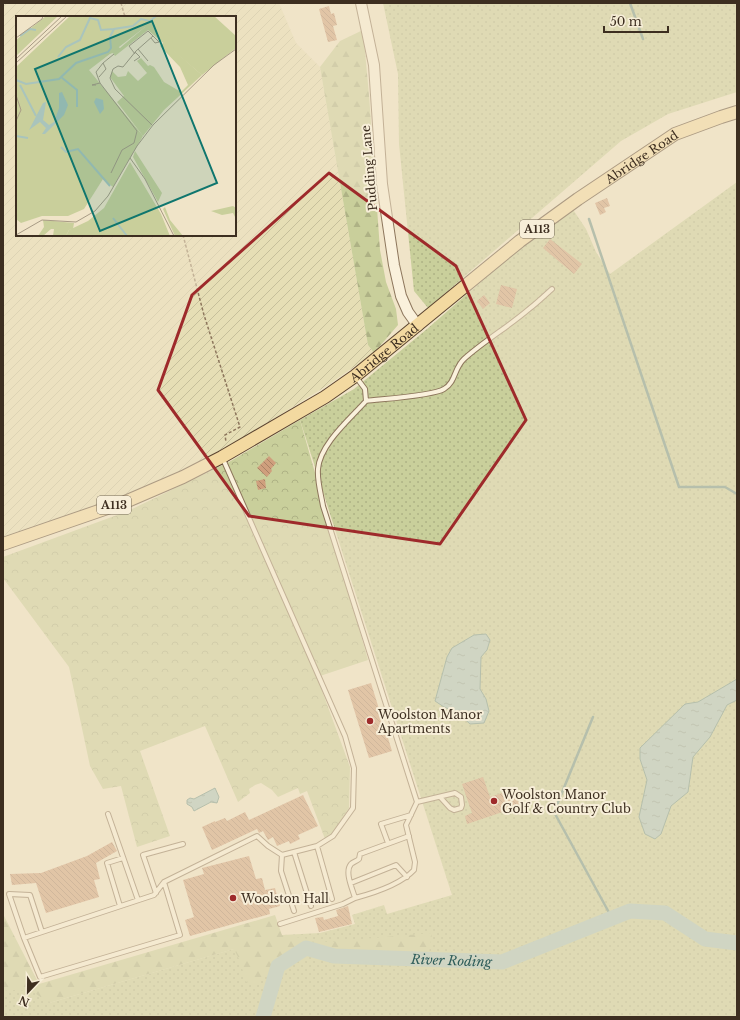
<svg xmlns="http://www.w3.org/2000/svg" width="740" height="1020" font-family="'Libre Baskerville',serif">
  <defs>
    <pattern id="farmland-furrows" width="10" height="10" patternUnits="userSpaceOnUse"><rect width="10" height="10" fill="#e6deb5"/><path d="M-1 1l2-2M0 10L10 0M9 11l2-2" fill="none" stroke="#c6bf9b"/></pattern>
    <pattern id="grass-dots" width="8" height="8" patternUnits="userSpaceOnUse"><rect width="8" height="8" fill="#c9cf9b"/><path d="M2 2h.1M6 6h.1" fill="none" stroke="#aeb285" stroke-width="1.8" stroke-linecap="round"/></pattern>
    <pattern id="forest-firs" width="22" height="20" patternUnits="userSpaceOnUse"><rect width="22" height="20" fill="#c9cf9b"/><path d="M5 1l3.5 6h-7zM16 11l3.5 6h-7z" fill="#aeb285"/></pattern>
    <pattern id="park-crowns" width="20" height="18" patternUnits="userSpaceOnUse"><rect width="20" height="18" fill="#c9cf9b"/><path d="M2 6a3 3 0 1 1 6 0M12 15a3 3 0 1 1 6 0" fill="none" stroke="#aeb285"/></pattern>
    <pattern id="water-ripples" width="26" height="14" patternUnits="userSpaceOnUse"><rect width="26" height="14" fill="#a9c4bc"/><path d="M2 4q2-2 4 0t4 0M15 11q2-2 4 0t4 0" fill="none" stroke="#8ba098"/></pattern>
    <pattern id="building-back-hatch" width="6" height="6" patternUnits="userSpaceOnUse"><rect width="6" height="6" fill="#cf9f7d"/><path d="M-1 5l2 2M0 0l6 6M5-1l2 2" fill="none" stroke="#a98266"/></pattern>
  </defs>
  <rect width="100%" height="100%" fill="#f0e4c8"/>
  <!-- farmland -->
  <path fill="url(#farmland-furrows)" fill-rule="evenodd" d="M 3,3 L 279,3 L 296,43 L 320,67 L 368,345 L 374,353 L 328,385 L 206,461 L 109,504 L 3,538 ZM 17,17 L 235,17 L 235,235 L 17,235 Z"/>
  <!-- grass -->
  <path fill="url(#grass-dots)" d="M 383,3 L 737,3 L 737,92 L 668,114 L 621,141 L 428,308 L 414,291 L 399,144 L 398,74 Z
    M 737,182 L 737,1017 L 3,1017 L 3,918 L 49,1003 L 282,935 L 320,933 L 355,924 L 352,915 L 384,905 L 387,914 L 452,895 L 300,420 L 354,389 L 427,329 L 522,246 L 572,208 L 586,229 L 596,252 L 610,274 Z"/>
  <!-- forest -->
  <path fill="url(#forest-firs)" d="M 363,30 L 369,95 L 380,250 L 386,282 L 396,309 L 398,325 L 374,353 L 368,345 L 320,67 L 340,41 Z
    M 3,914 L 39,984 L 275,915 L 282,935 L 328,942 L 432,933 L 429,953 L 332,952 L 298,947 L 272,964 L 258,985 L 246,982 L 240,961 L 234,949 L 49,1003 L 32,991 L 12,990 L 3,991 Z"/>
  <!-- park -->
  <path fill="url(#park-crowns)" d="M 300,420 L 368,660 L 317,677 L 350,767 L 349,808 L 332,834 L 325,839 L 307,791 L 300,794 L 298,788 L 278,797 L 272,790 L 261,783 L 255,785 L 249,789 L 250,793 L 238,802 L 205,726 L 140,751 L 170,836 L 137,847 L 121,786 L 103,789 L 90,766 L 69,667 L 3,578 L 3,557 L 128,511 L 229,462 Z"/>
  <!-- water -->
  <path fill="url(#water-ripples)" stroke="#6f938a" d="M 486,634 L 490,640 L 487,650 L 481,657 L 480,689 L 486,699 L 489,711 L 484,723 L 470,724 L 458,713 L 444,707 L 435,701 L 447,657 L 452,648 L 474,635 Z
    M 737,679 L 737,700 L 727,705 L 710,737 L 693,757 L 688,792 L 671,806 L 661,834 L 655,839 L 645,834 L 639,817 L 647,780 L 640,759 L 640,748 L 685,704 L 698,702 Z
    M 215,788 L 219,797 L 217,803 L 211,802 L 194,811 L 192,807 L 187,804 L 187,800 L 190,798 L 194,799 Z"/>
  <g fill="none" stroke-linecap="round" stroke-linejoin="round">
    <!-- stream -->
    <path stroke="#6f938a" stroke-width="2.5" d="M 630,3 L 643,39
      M 589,219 L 679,487 L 725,487 L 737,494
      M 593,717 L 554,812 L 612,918"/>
    <!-- river -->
    <path stroke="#a9c4bc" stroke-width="15" id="s1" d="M 263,1017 L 278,966 L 306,948 L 334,956 L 502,962 L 630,911 L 665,913 L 705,939 L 737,943"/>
  </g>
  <!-- building -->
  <path fill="url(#building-back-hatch)" d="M 329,6 L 331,14 L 334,13 L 337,25 L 333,26 L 337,40 L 328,42 L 319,9 Z
    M 607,198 L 610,206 L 604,208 L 606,212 L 600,215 L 595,203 Z
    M 550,239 L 582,264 L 574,274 L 543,248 Z
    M 501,285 L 517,289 L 512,308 L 496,304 Z
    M 484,295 L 490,303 L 483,309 L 477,301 Z
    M 269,456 L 276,463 L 271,469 L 272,471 L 267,477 L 257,468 Z
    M 265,479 L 266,488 L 258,490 L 256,481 Z
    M 371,683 L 392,751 L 369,758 L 348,690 Z
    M 483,777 L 490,797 L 514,789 L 520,806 L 467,824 L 465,816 L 472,813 L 462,784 Z
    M 303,795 L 318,826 L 298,835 L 300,839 L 290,844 L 289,841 L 277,846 L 273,837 L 268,840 L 263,831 L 259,833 L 257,829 L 212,850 L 202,827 L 215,821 L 215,822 L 225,818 L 227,821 L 245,812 L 249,820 Z
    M 112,842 L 117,851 L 96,863 L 100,879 L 94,880 L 99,897 L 46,913 L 36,883 L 12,885 L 10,874 L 41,873 L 87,856 Z
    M 249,856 L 256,879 L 262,878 L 265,890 L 275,888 L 280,906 L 269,909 L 270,914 L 190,936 L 185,920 L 194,917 L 183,880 L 204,874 L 202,868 Z
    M 348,906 L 352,924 L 319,932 L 315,918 L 323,917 L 324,920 L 338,916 L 336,910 Z"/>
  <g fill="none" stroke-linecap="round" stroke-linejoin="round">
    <defs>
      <path id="service" d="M 356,377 L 365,389 L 366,401
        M 417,802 L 455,793 L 461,797 L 462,805 L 461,808 L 454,810 L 450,808 L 440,797
        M 108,814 L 138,900
        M 409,836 L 360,854 L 359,859 C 357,861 353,862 351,864 C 344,872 353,890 355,898 C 374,893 401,884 414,870 L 415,862 L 406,825 L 417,802 L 323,506 C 321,494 317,481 318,469 C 320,444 350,419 366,401 C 381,399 433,396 444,389 C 456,382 454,368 464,359 C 484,341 508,327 529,309 C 537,303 544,296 552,289
        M 388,843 L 381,824 L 411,815
        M 317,846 L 332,899
        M 294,852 L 311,906
        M 282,855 L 281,871 L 294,911
        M 351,883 L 396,865 L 407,877
        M 156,893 L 143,855 L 183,844
        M 120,906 L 107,863 L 123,858
        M 280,924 L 343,904 L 355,898
        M 42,932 L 30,895 L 9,894 L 24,938 L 40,977 L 180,935 L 164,882
        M 24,938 L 154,895 L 164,882 L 257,836 L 268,846 L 282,855 L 317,846 L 333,836 L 353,808 L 354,768 L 345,736 L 223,459"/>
      <path id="tertiary" d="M 361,3 L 374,65 L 382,184 L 394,265 L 401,296 L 408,312 L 418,326"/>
      <g id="primary">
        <path id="s2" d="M 3,544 L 125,502 L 183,477 L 222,457 L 325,397 L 355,376 L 520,241 L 578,199 L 675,134 L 721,117 L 737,112"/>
      </g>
    </defs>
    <!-- service casing -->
    <use href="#service" stroke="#8d765c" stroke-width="6"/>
    <!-- tertiary casing -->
    <use href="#tertiary" stroke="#8d765c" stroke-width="12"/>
    <!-- primary casing -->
    <use href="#primary" stroke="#5b4430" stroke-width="14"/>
    <!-- path -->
    <path stroke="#8d765c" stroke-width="1.5" stroke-dasharray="3 2" stroke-linecap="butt" d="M 121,3 L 125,17
      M 183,235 L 204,315 L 240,427 L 225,435 L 226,442"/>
    <!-- service -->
    <use href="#service" stroke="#faf1dc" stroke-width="4"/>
    <!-- tertiary -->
    <use href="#tertiary" stroke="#faf1dc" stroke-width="10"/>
    <!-- primary -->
    <use href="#primary" stroke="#f3d9a0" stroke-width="12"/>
  </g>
  <!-- marked area -->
  <path d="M0 0H740V1020H0ZM 329,173 L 456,266 L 526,420 L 440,544 L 249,516 L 158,390 L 192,295 Z" fill="#f0e4c8" fill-opacity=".55" fill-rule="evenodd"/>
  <path fill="none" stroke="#9e2a2b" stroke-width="3" stroke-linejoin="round" d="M 329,173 L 456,266 L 526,420 L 440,544 L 249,516 L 158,390 L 192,295 Z"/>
  <!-- markers -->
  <g fill="#9e2a2b" stroke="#f7eed8" stroke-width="1.5">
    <circle cx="370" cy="721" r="4"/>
    <circle cx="494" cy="801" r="4"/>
    <circle cx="233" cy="898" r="4"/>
  </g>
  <g text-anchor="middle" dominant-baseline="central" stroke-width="4" stroke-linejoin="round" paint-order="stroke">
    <!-- shield labels -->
    <g fill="#f7eed8" stroke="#756857" stroke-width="1">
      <rect x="520" y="220" width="34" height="18" rx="3"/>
      <rect x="97" y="496" width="34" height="18" rx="3"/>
    </g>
    <g font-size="11" font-weight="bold" fill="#3d2e20">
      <text x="537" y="229">A113</text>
      <text x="114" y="505">A113</text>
    </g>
    <!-- street labels -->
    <g font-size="12" fill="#3d2e20" stroke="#f7eed8">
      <text stroke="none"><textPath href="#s2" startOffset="753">Abridge Road</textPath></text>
      <text transform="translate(369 168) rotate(-95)">Pudding Lane</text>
      <text stroke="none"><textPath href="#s2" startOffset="429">Abridge Road</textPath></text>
    </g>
    <!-- poi labels -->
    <g font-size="12" fill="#3d2e20" stroke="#f7eed8" text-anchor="start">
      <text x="378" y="714">Woolston Manor<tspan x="378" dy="14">Apartments</tspan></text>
      <text x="502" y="794">Woolston Manor<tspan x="502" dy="14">Golf &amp; Country Club</tspan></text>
      <text x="241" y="898">Woolston Hall</text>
    </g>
    <!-- water labels -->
    <g font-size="13" font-style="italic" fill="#2f5d5a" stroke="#f7eed8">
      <text stroke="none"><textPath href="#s1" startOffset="233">River Roding</textPath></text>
    </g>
  </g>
  <!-- overview -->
  <g transform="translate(16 16)">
    <rect width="220" height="220" fill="#f0e4c8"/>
    <path d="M 30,0 L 42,0 L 0,40 L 0,24 ZM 54,0 L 198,0 L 220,20 L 220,32 L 186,59 L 129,11 L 73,54 L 127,120 L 97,171 L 87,163 L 68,193 L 52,200 L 26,200 L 5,207 L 0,203 L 0,51 ZM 114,146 L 145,198 L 154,220 L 50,220 L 53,214 L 72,205 L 88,192 Z" fill="#c9cf9b"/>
    <path d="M 144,5 L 149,17 L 156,21 L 158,36 L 132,14 L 99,40 L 97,37 L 89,39 L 73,47 L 72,44 L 93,36 L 97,27 L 104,32 L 129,11 L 136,11 ZM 119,135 L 146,177 L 142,186 L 117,141 ZM 217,190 L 220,192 L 220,203 L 217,197 L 206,199 L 195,195 ZM 149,191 L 154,204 L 167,220 L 159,220 L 147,193 ZM 27,204 L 58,207 L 57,213 L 53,214 L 50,220 L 37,220 L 38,213 L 35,213 L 27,220 L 22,220 L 28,211 Z" fill="#c9cf9b"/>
    <path d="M 148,26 L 186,59 L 148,94 L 127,120 L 101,86 L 108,80 L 94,61 L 96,55 L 102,61 L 110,60 L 112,55 L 122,65 L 131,57 L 121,45 L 125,42 L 132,50 L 134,49 L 138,51 L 148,66 L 165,76 L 172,69 L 164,51 L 144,30 Z" fill="#c9cf9b"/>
    <path d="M 46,76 L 52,89 L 48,99 L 29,118 L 26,118 L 30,112 L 24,106 L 13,114 L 27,87 L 30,86 L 27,104 L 33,109 L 38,106 L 43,92 L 43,77 ZM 80,82 L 87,84 L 88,93 L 84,98 L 78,86 Z" fill="#a9c4bc"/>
    <path fill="none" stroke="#a9c4bc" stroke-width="2" d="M 4,20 L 14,13 L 20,14M 42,41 L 50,31 L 64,24 L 74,2 L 82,4 L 85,14 L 98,13M 45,61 L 61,74 L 61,91M 0,64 L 10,68 L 43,63 L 60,47 L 92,36 L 95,32 L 94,21 L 98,13 L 117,10 L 125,3 L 134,5 L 140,0M 4,69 L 20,100M 0,120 L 12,122M 45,131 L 50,136 L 62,133 L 94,170M 97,202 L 111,220"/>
    <path fill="none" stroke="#a89b85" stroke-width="1" d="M 0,22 L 26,3 L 27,0M 122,33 L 132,45M 119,38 L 113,30 L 132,15 L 143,26 L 139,27 L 135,22M 0,43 L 46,0M 118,45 L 124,41 L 119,36M 0,47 L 51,0M 87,47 L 98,38M 83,61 L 90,53 L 87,47 L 80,56 L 84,67 L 121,115 L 118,127 L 106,134 L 95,157M 80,69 L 76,69 L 84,67M 0,79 L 5,94 L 0,105M 136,109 L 99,73 L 94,62 L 97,53 L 102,50 L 107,51 L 120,35 L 137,20M 114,142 L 129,163 L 158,220M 0,219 L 26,204 L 60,206 L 79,195 L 92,180 L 121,130 L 137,109 L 198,49 L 220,33"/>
    <path fill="#0f766e" fill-opacity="0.15" stroke="#0f766e" stroke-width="2" d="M 136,5 L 201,167 L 84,215 L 19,53 Z"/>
    <rect width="220" height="220" fill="none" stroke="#3d2e20" stroke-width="2"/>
  </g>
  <!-- border -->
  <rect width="740" height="1020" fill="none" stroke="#3d2e20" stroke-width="8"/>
  <!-- north arrow -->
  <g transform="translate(28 992) rotate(202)" stroke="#f7eed8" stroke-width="3" paint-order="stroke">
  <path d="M0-3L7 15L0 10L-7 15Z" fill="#3d2e20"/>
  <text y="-6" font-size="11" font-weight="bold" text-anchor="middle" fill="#3d2e20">N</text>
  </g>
  <!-- scale -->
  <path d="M604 26v6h64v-6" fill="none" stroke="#3d2e20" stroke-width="2"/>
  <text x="610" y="26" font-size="12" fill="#3d2e20" stroke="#f7eed8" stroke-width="3" paint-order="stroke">50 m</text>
</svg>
